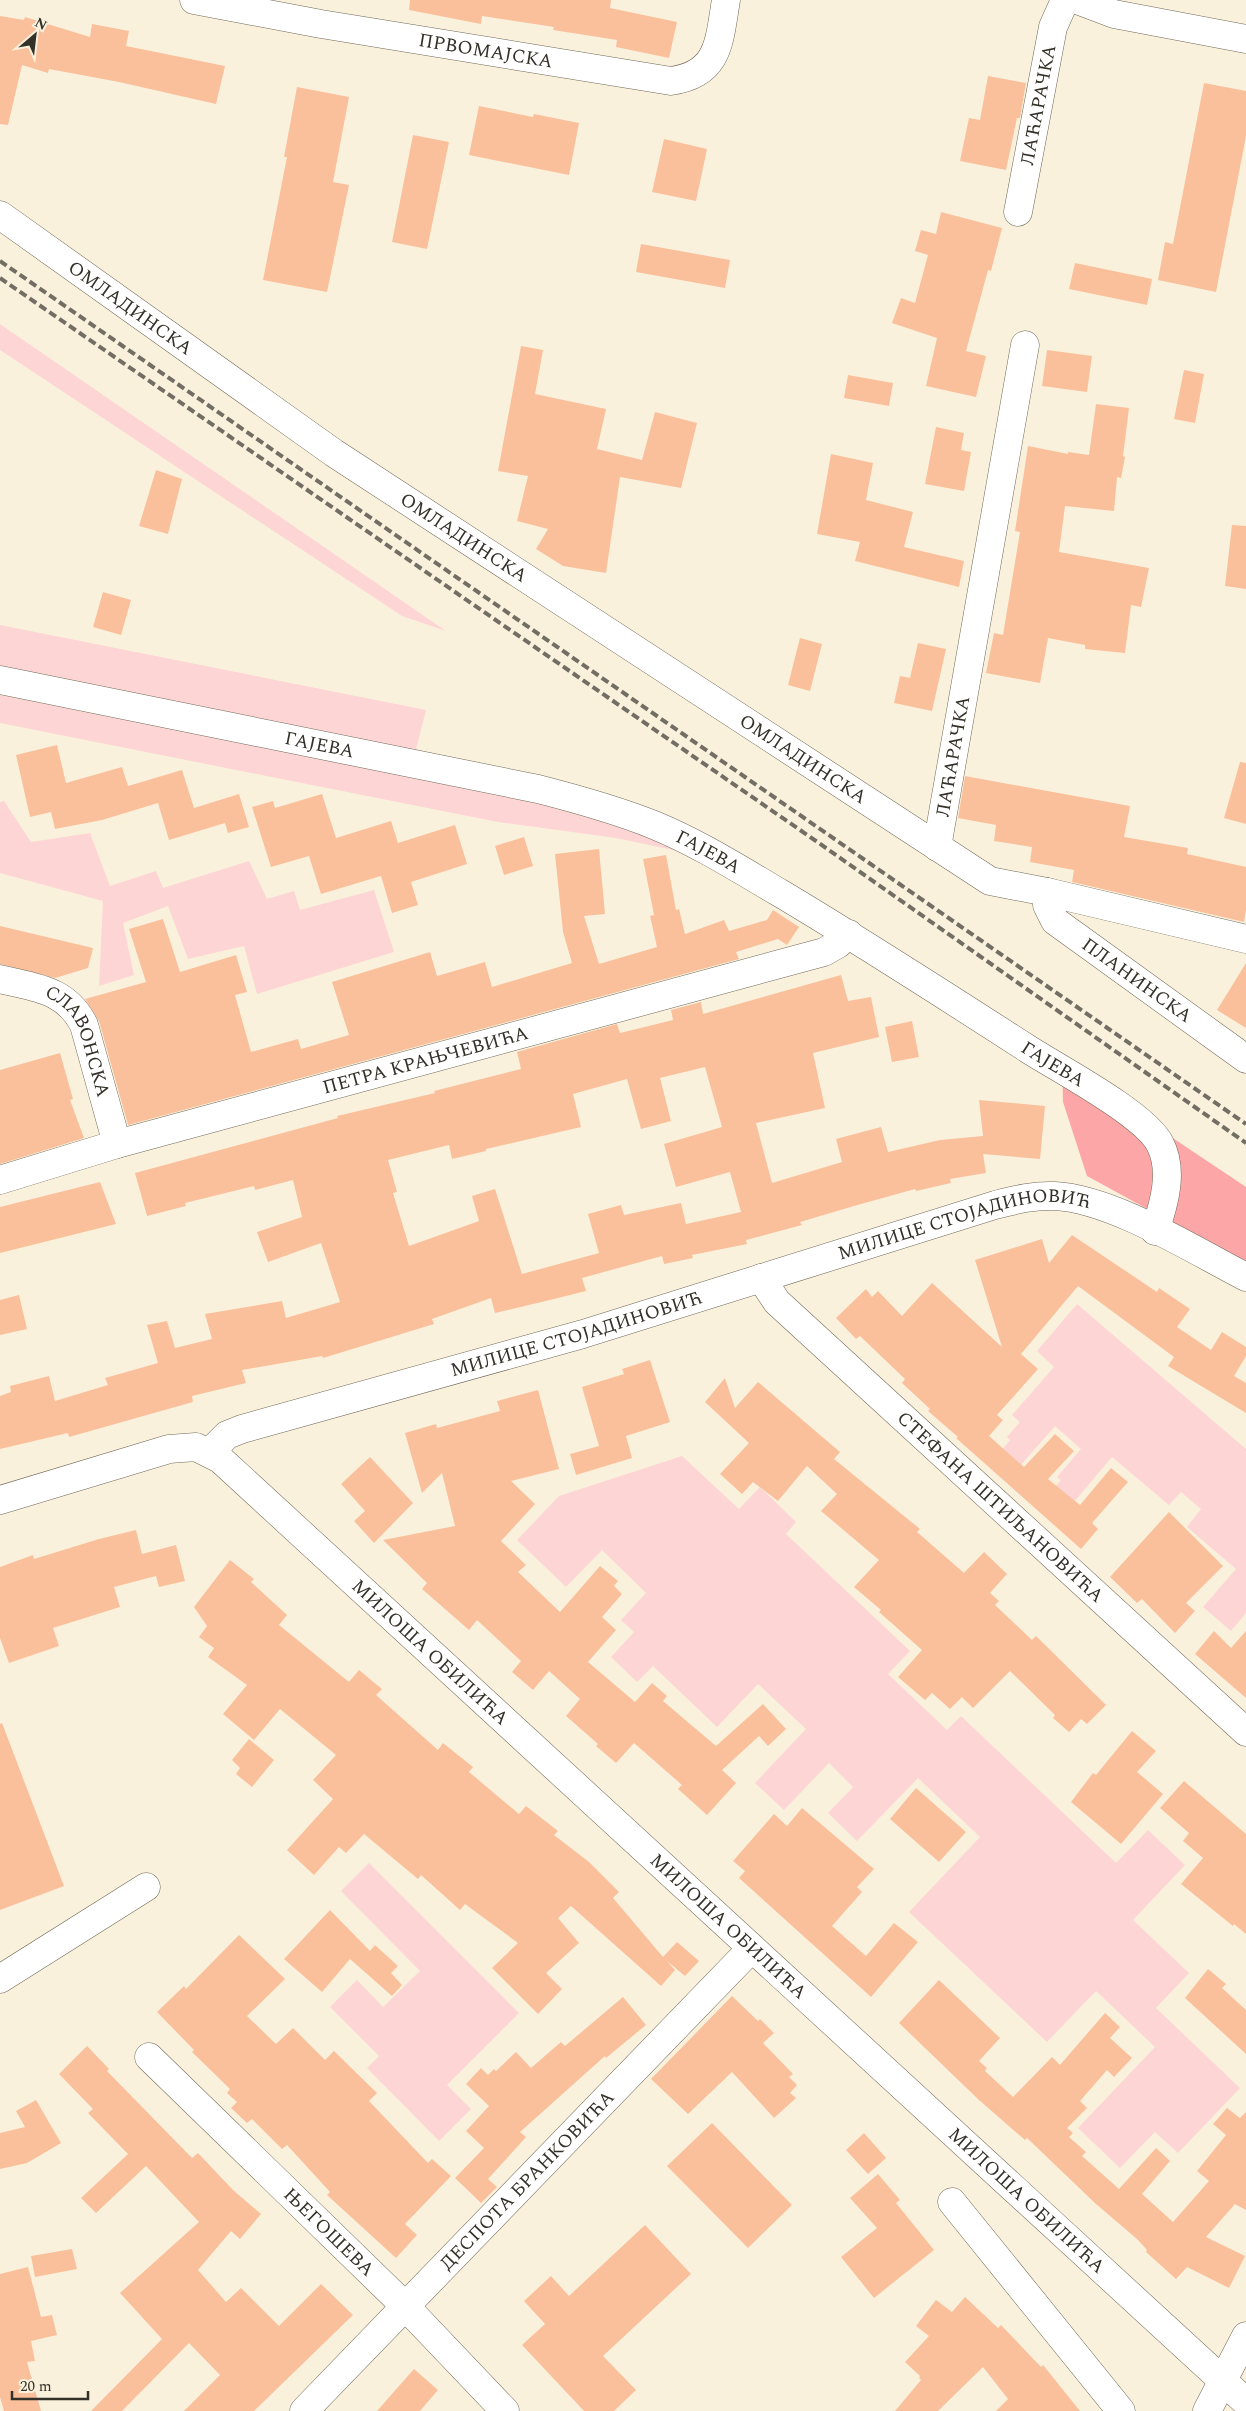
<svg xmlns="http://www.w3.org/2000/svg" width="1246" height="2411" font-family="Spectral,serif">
  <rect width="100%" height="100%" fill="#faf1dd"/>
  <!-- green -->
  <path fill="#fdd5d5" d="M 0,324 L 446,631 L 402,616 L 0,350 Z
    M 0,625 L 426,710 L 416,749 L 623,803 L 754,867 L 616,838 L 498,822 L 0,723 Z
    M 4,801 L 31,842 L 90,833 L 110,886 L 156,871 L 163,888 L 249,861 L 267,899 L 294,891 L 300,910 L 374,890 L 394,952 L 257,994 L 244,946 L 188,959 L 168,906 L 123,923 L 134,975 L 99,986 L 103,901 L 0,873 L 0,802 Z
    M 1077,1304 L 1246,1449 L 1246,1613 L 1231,1631 L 1203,1607 L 1236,1569 L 1187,1527 L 1201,1509 L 1181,1492 L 1169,1505 L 1112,1457 L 1057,1522 L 1039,1506 L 1061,1480 L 1057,1477 L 1081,1449 L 1055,1426 L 1013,1474 L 994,1459 L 1010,1440 L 1007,1437 L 1020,1422 L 1012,1415 L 1054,1367 L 1037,1351 Z
    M 682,1456 L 739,1509 L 760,1487 L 796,1522 L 786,1534 L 910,1651 L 888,1674 L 947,1730 L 961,1716 L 1116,1863 L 1148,1830 L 1185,1865 L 1133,1920 L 1189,1973 L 1156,2008 L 1240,2088 L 1178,2153 L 1155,2132 L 1120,2168 L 1078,2128 L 1155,2047 L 1096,1991 L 1047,2042 L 909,1912 L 980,1837 L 918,1778 L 857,1841 L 828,1813 L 853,1787 L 829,1763 L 784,1810 L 755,1783 L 806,1729 L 758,1684 L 717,1727 L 653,1666 L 637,1682 L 611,1657 L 634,1632 L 621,1620 L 646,1593 L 602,1550 L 566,1587 L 517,1540 L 559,1496 Z
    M 369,1863 L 519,2013 L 447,2085 L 471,2109 L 439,2141 L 367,2068 L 379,2056 L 330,2007 L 357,1980 L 383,2007 L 420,1971 L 341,1891 Z"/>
  <!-- forest -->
  <path fill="#fda6a7" d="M 1062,1064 L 1246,1187 L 1246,1263 L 1087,1176 L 1063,1102 Z"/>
  <!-- building -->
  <path fill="#fac09c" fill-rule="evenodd" d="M 410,0 L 611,0 L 610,8 L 677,22 L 669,58 L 616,47 L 617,40 L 553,30 L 554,27 L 482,16 L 481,24 L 409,10 Z
    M 0,16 L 24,20 L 25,17 L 90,37 L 92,24 L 129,31 L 126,46 L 225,66 L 216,104 L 119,82 L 49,69 L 48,73 L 22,65 L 8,125 L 0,124 Z
    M 988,76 L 1026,83 L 1020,118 L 1017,118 L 1006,170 L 960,161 L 969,118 L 980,120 Z
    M 1204,83 L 1246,91 L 1246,136 L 1216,292 L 1158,280 L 1165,242 L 1173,244 Z
    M 297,87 L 349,97 L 333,182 L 349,185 L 327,292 L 263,280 L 287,157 L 284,157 Z
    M 479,106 L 533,117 L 534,114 L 579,123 L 569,175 L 469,155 Z
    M 413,135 L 449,142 L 427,249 L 392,242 Z
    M 664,139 L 707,149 L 696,201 L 652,192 Z
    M 941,212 L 1002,228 L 991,271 L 988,270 L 966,351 L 986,356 L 976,397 L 926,386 L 937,338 L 892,323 L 901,298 L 915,303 L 928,255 L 915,251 L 921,230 L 936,234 Z
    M 641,244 L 730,260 L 725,288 L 636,272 Z
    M 1075,263 L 1152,279 L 1147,305 L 1069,289 Z
    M 521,346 L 543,350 L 535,394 L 606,409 L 597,449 L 642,460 L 655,412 L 697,423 L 681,488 L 620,477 L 606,573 L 563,566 L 536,549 L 548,529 L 517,521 L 528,476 L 498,471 Z
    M 1047,350 L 1092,356 L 1087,392 L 1042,386 Z
    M 1184,370 L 1204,374 L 1195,423 L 1174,419 Z
    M 848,375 L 893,383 L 889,406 L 844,398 Z
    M 1096,404 L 1129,408 L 1123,456 L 1125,457 L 1121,478 L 1117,477 L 1114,511 L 1065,506 L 1059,552 L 1149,568 L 1141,607 L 1131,605 L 1125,653 L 1085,649 L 1085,645 L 1048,638 L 1040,683 L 986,673 L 994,633 L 1003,635 L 1020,532 L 1015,531 L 1028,446 L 1068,454 L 1068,452 L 1089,455 Z
    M 936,427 L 964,433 L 961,450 L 971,452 L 964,491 L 925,484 Z
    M 831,454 L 873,463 L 866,500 L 913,512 L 904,547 L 964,561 L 959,587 L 855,561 L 860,542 L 817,534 Z
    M 156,470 L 182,479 L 168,534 L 139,526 Z
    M 1232,525 L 1246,526 L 1246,589 L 1225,586 Z
    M 103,592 L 131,600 L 121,635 L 93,627 Z
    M 800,638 L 822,644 L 810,691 L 788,685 Z
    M 918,643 L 946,649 L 932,711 L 894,703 L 900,676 L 910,678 Z
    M 57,745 L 66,783 L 122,767 L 128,786 L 182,770 L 194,808 L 239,794 L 249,827 L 228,833 L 225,823 L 169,840 L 158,803 L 102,820 L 55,829 L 51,812 L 30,817 L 16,755 Z
    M 1240,762 L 1246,763 L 1246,824 L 1224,818 Z
    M 965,776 L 1130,806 L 1124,837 L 1188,848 L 1187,854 L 1246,867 L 1246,910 L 1244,922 L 1072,882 L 1074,870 L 1030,862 L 1032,847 L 994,841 L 996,825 L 958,818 Z
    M 322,794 L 336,838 L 391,821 L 398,843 L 455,825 L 467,864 L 411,882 L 418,905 L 392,913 L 381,876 L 321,894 L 309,856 L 271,867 L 252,807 L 273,801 L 275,808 Z
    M 524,837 L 533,866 L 504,875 L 495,846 Z
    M 599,849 L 605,914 L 584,916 L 599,964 L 657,947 L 650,916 L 654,915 L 643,859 L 666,855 L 676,910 L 679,909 L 685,934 L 724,920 L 729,931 L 767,920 L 773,910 L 799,927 L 787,945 L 778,939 L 736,952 L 739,959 L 128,1125 L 99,1021 L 85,999 L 146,982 L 129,929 L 163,919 L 180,972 L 236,955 L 247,992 L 235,995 L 251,1052 L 298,1039 L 301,1049 L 349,1035 L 332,982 L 430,952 L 437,976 L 485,962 L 492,987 L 572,963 L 563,932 L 555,854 Z
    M 0,926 L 93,948 L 88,968 L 55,978 L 0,964 Z
    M 1246,963 L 1246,1028 L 1217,1010 Z
    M 841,975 L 848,1001 L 871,997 L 879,1037 L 813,1053 L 825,1108 L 756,1123 L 772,1183 L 842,1162 L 836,1139 L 881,1127 L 888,1152 L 940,1140 L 983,1136 L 979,1100 L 1045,1106 L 1040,1159 L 983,1154 L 986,1173 L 950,1179 L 951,1183 L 916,1191 L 915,1189 L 854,1206 L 800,1222 L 802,1225 L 746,1240 L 747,1244 L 692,1255 L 693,1258 L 664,1264 L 662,1256 L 582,1278 L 586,1291 L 554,1299 L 495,1313 L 491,1298 L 432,1319 L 434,1324 L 323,1358 L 322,1356 L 242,1370 L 246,1383 L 192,1396 L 193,1402 L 69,1437 L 68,1433 L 0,1449 L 0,1396 L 11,1392 L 10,1386 L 49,1376 L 55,1401 L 108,1385 L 105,1378 L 158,1363 L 147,1325 L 167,1321 L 175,1348 L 212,1339 L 205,1314 L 282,1301 L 286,1318 L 340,1302 L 321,1243 L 268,1262 L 257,1232 L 302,1217 L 293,1180 L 255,1190 L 254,1186 L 185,1203 L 186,1206 L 147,1216 L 135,1173 L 338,1118 L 337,1116 L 435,1093 L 434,1091 L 521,1069 L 517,1052 L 617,1024 L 620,1033 L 673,1020 L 671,1010 L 701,1002 L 703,1014 ZM 705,1067 L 722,1127 L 664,1144 L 676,1187 L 730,1172 L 741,1212 L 686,1224 L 681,1203 L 624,1215 L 621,1205 L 588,1214 L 599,1253 L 522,1274 L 495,1189 L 472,1196 L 479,1221 L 409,1246 L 393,1193 L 397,1192 L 388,1160 L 449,1145 L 452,1159 L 486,1151 L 486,1149 L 581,1127 L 573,1094 L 627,1079 L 641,1129 L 671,1121 L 660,1078 Z
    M 912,1021 L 919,1057 L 892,1062 L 885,1027 Z
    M 60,1053 L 73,1099 L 70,1100 L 84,1138 L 0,1164 L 0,1070 Z
    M 100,1182 L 116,1224 L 0,1253 L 0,1207 Z
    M 1072,1235 L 1157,1292 L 1159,1288 L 1190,1309 L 1177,1327 L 1211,1350 L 1222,1332 L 1246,1347 L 1246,1356 L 1234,1376 L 1246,1383 L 1246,1413 L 1168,1366 L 1174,1357 L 1078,1286 L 1021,1354 L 1038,1369 L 997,1415 L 1003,1420 L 989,1436 L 1024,1467 L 1055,1434 L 1074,1451 L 1048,1479 L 1080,1505 L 1111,1468 L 1128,1482 L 1092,1523 L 1098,1529 L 1081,1549 L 956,1438 L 958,1437 L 928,1411 L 930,1409 L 902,1383 L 905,1379 L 860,1336 L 856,1339 L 836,1318 L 866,1289 L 872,1297 L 878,1291 L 902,1316 L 932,1283 L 1002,1347 L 975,1260 L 1042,1239 L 1049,1263 Z
    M 19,1295 L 27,1329 L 0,1335 L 0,1300 Z
    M 650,1360 L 670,1422 L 626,1436 L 632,1458 L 576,1475 L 570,1454 L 599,1446 L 582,1387 L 624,1374 L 622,1369 Z
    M 725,1378 L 735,1408 L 758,1382 L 840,1452 L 834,1459 L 920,1529 L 917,1532 L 964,1573 L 984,1552 L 1007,1574 L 990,1593 L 999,1601 L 995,1605 L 1032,1640 L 1036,1636 L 1106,1705 L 1087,1724 L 1081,1719 L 1069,1732 L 1053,1718 L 1055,1715 L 1010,1671 L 973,1708 L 962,1697 L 950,1709 L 932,1693 L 925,1700 L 898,1677 L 922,1650 L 879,1612 L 881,1610 L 854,1587 L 879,1560 L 821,1511 L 837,1494 L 807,1466 L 778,1501 L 753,1482 L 742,1494 L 720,1474 L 749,1443 L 705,1402 Z
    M 538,1390 L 559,1469 L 511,1481 L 535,1504 L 501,1541 L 526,1565 L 518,1572 L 560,1612 L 600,1566 L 618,1581 L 614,1586 L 622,1594 L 602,1617 L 616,1630 L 588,1662 L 635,1702 L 652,1683 L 667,1696 L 663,1701 L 716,1746 L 763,1704 L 786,1729 L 768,1746 L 759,1736 L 722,1770 L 736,1783 L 707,1815 L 678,1789 L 682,1785 L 634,1743 L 616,1763 L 596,1746 L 598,1744 L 566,1716 L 580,1699 L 549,1671 L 533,1690 L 512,1672 L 521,1661 L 477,1620 L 469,1630 L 422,1589 L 427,1583 L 383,1540 L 455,1526 L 442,1473 L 422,1493 L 405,1433 L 436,1424 L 437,1428 L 500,1411 L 497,1401 Z
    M 370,1457 L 413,1503 L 374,1543 L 354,1521 L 365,1511 L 341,1484 Z
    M 1169,1512 L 1223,1566 L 1186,1603 L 1195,1611 L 1175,1633 L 1142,1599 L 1137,1603 L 1110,1577 Z
    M 136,1530 L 142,1554 L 176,1545 L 185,1581 L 159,1587 L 156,1576 L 114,1587 L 120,1607 L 53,1628 L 59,1646 L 9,1663 L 0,1638 L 0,1567 L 33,1555 L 34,1559 L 99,1539 Z
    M 230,1560 L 254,1579 L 251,1582 L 287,1615 L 279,1625 L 349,1682 L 359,1670 L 382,1689 L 376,1695 L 438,1750 L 443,1743 L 473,1767 L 469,1772 L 519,1814 L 526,1806 L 558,1831 L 554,1835 L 589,1862 L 619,1892 L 613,1898 L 663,1957 L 677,1942 L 699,1961 L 685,1976 L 667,1961 L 675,1970 L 661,1986 L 571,1906 L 558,1918 L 579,1943 L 546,1973 L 562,1989 L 538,2014 L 492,1968 L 518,1943 L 465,1904 L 460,1910 L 421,1875 L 418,1879 L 364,1834 L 346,1853 L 339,1847 L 314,1875 L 287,1850 L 333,1799 L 313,1780 L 336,1755 L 280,1709 L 254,1740 L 223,1714 L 247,1685 L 208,1657 L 214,1648 L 199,1637 L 207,1626 L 194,1607 Z
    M 1214,1631 L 1231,1648 L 1246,1631 L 1246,1698 L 1195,1654 Z
    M 2,1723 L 64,1886 L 0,1910 L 0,1724 Z
    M 1132,1731 L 1156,1751 L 1137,1772 L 1163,1794 L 1121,1844 L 1071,1802 L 1093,1773 L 1096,1775 Z
    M 249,1739 L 274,1760 L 252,1787 L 236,1774 L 240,1768 L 232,1760 Z
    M 1184,1781 L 1246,1834 L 1246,1934 L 1234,1924 L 1233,1926 L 1181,1884 L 1203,1858 L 1183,1841 L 1189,1833 L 1160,1808 Z
    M 916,1788 L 966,1832 L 939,1862 L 890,1819 Z
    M 802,1808 L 874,1869 L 857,1887 L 862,1892 L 832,1926 L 866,1956 L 894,1923 L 918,1942 L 871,1997 L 739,1878 L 745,1871 L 733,1861 L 774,1814 L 787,1826 Z
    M 330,1910 L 370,1951 L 375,1945 L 398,1966 L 391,1973 L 402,1985 L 392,1996 L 350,1959 L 322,1992 L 284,1959 Z
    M 239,1935 L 285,1979 L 247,2016 L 276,2044 L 293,2028 L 325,2060 L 334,2051 L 377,2093 L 369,2101 L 428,2163 L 432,2159 L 451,2176 L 405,2224 L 417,2235 L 396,2258 L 327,2195 L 330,2192 L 287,2145 L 282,2149 L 252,2119 L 247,2123 L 231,2108 L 237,2102 L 227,2093 L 230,2089 L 192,2052 L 194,2050 L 157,2012 L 184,1986 L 186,1989 Z
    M 1208,1969 L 1226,1984 L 1222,1988 L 1246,2010 L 1246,2054 L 1185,1998 Z
    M 939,1980 L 1000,2038 L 979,2061 L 987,2068 L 985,2071 L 1013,2097 L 1052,2057 L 1060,2065 L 1105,2013 L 1120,2027 L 1110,2038 L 1132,2058 L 1114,2077 L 1107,2070 L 1080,2101 L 1087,2108 L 1067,2128 L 1073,2133 L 1069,2137 L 1086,2152 L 1082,2156 L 1119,2189 L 1156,2148 L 1170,2161 L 1142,2194 L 1173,2222 L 1209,2181 L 1197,2171 L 1226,2135 L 1213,2124 L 1227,2108 L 1240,2118 L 1246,2112 L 1246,2210 L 1235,2204 L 1206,2237 L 1245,2256 L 1229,2288 L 1187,2267 L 1176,2279 L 1146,2252 L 1147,2250 L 1137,2239 L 1096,2204 L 1027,2138 L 1025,2140 L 979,2100 L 899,2023 Z
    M 732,1996 L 758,2021 L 760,2019 L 774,2033 L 763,2043 L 793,2074 L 789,2077 L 797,2085 L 790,2093 L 796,2098 L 774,2118 L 732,2072 L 688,2114 L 651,2079 Z
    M 623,1997 L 646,2025 L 606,2058 L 605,2056 L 520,2132 L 526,2137 L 488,2179 L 497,2187 L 481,2203 L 455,2178 L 484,2148 L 466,2131 L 489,2106 L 466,2084 L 481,2068 L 488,2075 L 494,2069 L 496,2071 L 516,2052 L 531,2068 L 561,2042 L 565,2046 Z
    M 87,2046 L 109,2069 L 107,2071 L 192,2158 L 198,2153 L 233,2190 L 261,2214 L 240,2239 L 231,2231 L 198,2270 L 226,2302 L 241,2288 L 279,2326 L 321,2284 L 353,2315 L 254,2411 L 184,2411 L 220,2375 L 189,2343 L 122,2411 L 91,2411 L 162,2339 L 120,2293 L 199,2222 L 146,2166 L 96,2213 L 81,2198 L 128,2154 L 88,2113 L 93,2109 L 59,2074 Z
    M 36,2100 L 61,2143 L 27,2163 L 0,2169 L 0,2133 L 25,2127 L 16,2111 Z
    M 712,2123 L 792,2205 L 748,2248 L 667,2166 Z
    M 864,2133 L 886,2158 L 868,2174 L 846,2150 Z
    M 878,2174 L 900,2200 L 896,2203 L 934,2250 L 874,2298 L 841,2257 L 877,2228 L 850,2198 Z
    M 645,2225 L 691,2274 L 603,2356 L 636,2390 L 614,2411 L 584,2411 L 522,2345 L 545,2324 L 524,2301 L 551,2276 L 569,2296 Z
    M 72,2249 L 77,2269 L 35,2277 L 31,2256 Z
    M 28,2267 L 41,2317 L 52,2315 L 57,2335 L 31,2341 L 35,2361 L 27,2362 L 41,2411 L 4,2411 L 0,2397 L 0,2274 Z
    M 965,2297 L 998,2328 L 1001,2325 L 1041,2367 L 1043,2365 L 1080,2411 L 996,2411 L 1008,2399 L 983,2367 L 938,2411 L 895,2411 L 921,2380 L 919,2378 L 920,2376 L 905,2362 L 929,2336 L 916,2326 L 936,2300 L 952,2312 Z
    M 414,2369 L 438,2390 L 420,2411 L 377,2411 Z"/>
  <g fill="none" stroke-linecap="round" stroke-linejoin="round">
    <defs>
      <g id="minor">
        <path id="s1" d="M 194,0 L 321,24 L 671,81 C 720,74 719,41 726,0"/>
        <path d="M 1077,0 L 1114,14 L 1246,39"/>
        <path id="s2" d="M 1018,212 L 1053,27 L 1065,0"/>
        <path id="s3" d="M 0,215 L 334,453 L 990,881 L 1047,892 L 1246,939"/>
        <path id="s4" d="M 0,680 L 538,789 C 577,799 617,810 654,825 C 698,843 739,869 780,893 C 864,943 946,996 1028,1049 C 1059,1069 1145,1114 1160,1144 C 1174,1171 1164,1204 1155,1231"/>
        <path id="s5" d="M 937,847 L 1025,345"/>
        <path id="s6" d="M 1047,892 L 1047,905 L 1055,921 L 1246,1059"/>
        <path id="s7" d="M 0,979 C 36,988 66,989 84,1025 L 117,1144"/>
        <path id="s8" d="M 0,1180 L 117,1144 L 824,952 L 838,944 L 849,934"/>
        <path id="s9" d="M 761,1278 L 777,1302 L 1246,1732"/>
        <path id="s10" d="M 209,1453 L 227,1435 L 242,1429 L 583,1334 L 995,1205 C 1015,1200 1034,1195 1055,1196 C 1113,1199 1193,1250 1246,1277"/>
        <path id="s11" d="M 0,1500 L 169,1449 L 196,1447 L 220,1459 L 1246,2402"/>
        <path d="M 0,1979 L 146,1887"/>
        <path id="s12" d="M 149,2057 L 405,2306 L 505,2411"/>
        <path d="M 952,2202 L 1121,2411"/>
        <path id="s13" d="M 304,2411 L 751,1949"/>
        <path d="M 1207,2411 L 1246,2336"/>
      </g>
    </defs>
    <!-- minor casing -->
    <use href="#minor" stroke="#706958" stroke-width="29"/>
    <!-- minor -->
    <use href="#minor" stroke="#fff" stroke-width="28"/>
    <!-- rail -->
    <path stroke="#736e63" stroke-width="4" stroke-dasharray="8 4" stroke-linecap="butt" d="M 0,261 L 1246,1124
      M 0,278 L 816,841 L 1246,1143"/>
  </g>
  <g text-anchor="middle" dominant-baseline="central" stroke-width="4.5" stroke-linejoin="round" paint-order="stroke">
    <!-- street labels -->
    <g font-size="19" fill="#343129" stroke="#faf1dd">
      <text stroke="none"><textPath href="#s1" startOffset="296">ПРВОМАЈСКА</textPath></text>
      <text stroke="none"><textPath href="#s2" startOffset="109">ЛАЋАРАЧКА</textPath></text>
      <text stroke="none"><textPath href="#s3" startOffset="160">ОМЛАДИНСКА</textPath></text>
      <text stroke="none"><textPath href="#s3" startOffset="565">ОМЛАДИНСКА</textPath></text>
      <text stroke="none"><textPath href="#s4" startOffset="326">ГАЈЕВА</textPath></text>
      <text stroke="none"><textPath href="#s5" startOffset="92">ЛАЋАРАЧКА</textPath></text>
      <text stroke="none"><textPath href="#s3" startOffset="970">ОМЛАДИНСКА</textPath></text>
      <text stroke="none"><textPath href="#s4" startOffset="731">ГАЈЕВА</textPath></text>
      <text stroke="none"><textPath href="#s6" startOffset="132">ПЛАНИНСКА</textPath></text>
      <text stroke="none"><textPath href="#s7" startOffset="111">СЛАВОНСКА</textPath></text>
      <text stroke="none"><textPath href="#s8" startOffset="442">ПЕТРА КРАЊЧЕВИЋА</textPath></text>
      <text stroke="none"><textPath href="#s4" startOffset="1136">ГАЈЕВА</textPath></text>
      <text stroke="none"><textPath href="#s10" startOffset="794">МИЛИЦЕ СТОЈАДИНОВИЋ</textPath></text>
      <text stroke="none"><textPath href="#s10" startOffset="389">МИЛИЦЕ СТОЈАДИНОВИЋ</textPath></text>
      <text stroke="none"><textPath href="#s9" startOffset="332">СТЕФАНА ШТИЉАНОВИЋА</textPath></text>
      <text stroke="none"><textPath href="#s11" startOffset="516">МИЛОША ОБИЛИЋА</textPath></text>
      <text stroke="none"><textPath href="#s11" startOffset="921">МИЛОША ОБИЛИЋА</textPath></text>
      <text stroke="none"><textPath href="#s13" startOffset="321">ДЕСПОТА БРАНКОВИЋА</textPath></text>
      <text stroke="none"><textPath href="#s11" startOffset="1326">МИЛОША ОБИЛИЋА</textPath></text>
      <text stroke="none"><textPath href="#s12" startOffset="251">ЊЕГОШЕВА</textPath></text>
    </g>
  </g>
  <!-- north arrow -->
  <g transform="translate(35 35) rotate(28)" stroke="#faf1dd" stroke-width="4" paint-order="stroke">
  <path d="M0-4L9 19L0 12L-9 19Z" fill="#343129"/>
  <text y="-8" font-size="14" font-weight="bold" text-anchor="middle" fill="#343129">N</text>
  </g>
  <!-- scale -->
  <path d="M12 2391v8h76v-8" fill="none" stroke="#343129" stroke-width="2.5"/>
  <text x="20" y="2391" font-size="15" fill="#343129" stroke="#faf1dd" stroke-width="4" paint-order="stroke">20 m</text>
</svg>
